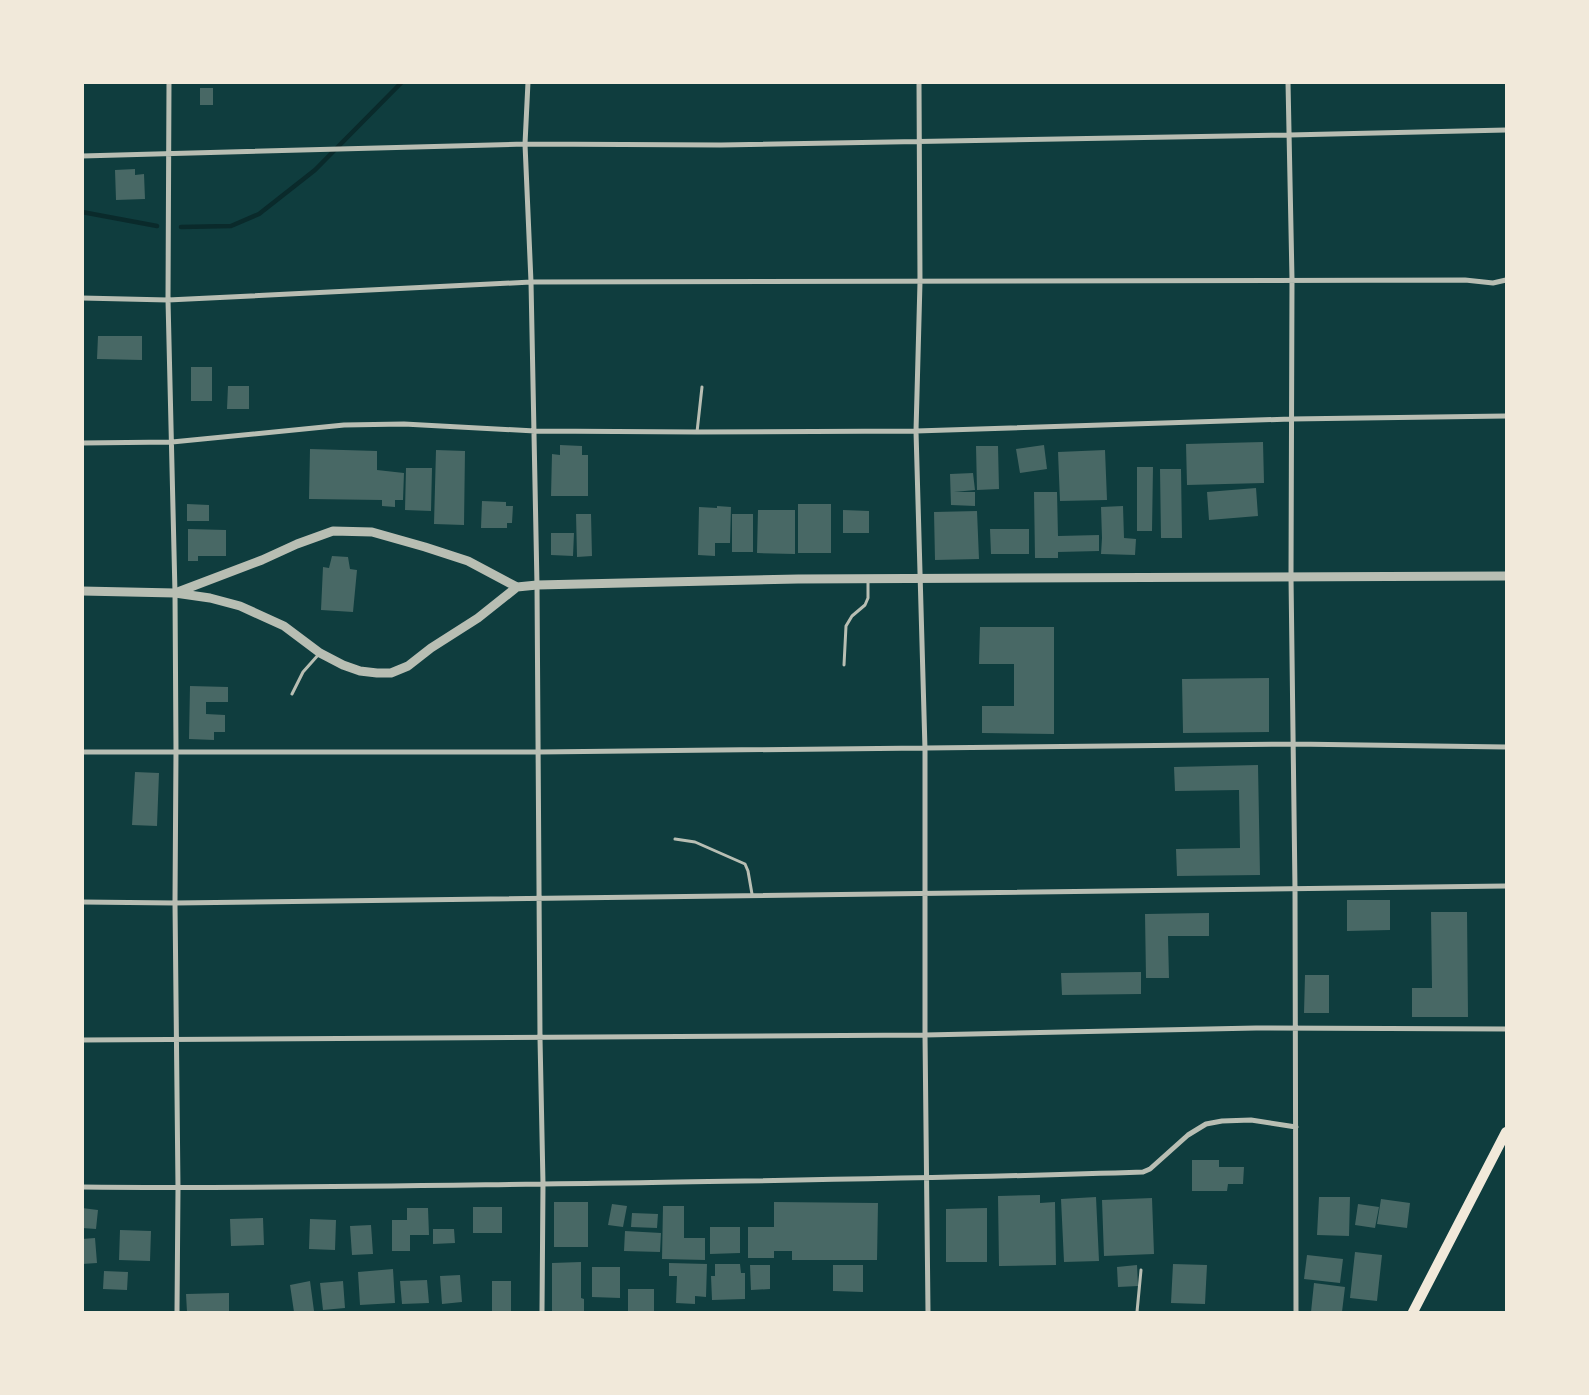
<svg xmlns="http://www.w3.org/2000/svg" width="1589" height="1395" font-family="'Playfair Display',serif">
  <rect width="100%" height="100%" fill="#0f3d3e"/>
  <g fill="none" stroke-linecap="round" stroke-linejoin="round">
    <!-- stream -->
    <path stroke="#0a2a2b" stroke-width="4.5" d="M 82,212 L 157,226
      M 181,227 L 231,226 L 259,214 L 315,170 L 402,82"/>
  </g>
  <!-- building -->
  <path fill="#486865" d="M 200,88 L 213,88 L 213,105 L 200,105 Z
    M 135,169 L 135,175 L 144,174 L 145,199 L 116,200 L 115,170 Z
    M 98,336 L 142,336 L 142,360 L 97,359 Z
    M 191,367 L 212,367 L 212,401 L 191,401 Z
    M 228,386 L 249,386 L 249,409 L 227,409 Z
    M 1263,442 L 1264,483 L 1187,485 L 1186,444 Z
    M 560,445 L 582,446 L 582,455 L 588,455 L 588,496 L 551,496 L 552,454 L 560,455 Z
    M 1044,445 L 1047,469 L 1020,473 L 1016,449 Z
    M 976,446 L 998,446 L 999,489 L 977,490 Z
    M 310,449 L 377,451 L 377,470 L 404,473 L 403,500 L 395,500 L 395,507 L 382,506 L 382,500 L 309,499 Z
    M 436,450 L 465,451 L 464,525 L 434,524 Z
    M 1105,450 L 1107,500 L 1060,501 L 1058,452 Z
    M 1137,467 L 1153,467 L 1152,531 L 1137,531 Z
    M 406,468 L 432,468 L 431,511 L 405,510 Z
    M 1160,469 L 1181,469 L 1182,538 L 1161,538 Z
    M 973,473 L 975,490 L 954,492 L 975,492 L 975,506 L 951,505 L 950,474 Z
    M 1256,488 L 1258,516 L 1209,520 L 1207,492 Z
    M 1034,492 L 1057,492 L 1058,536 L 1099,535 L 1099,551 L 1058,552 L 1058,558 L 1035,558 Z
    M 482,501 L 506,502 L 506,506 L 513,506 L 512,523 L 507,523 L 507,528 L 481,528 Z
    M 187,504 L 209,505 L 209,521 L 187,521 Z
    M 798,504 L 831,504 L 831,553 L 798,553 Z
    M 717,506 L 731,507 L 730,543 L 715,543 L 715,556 L 698,555 L 699,507 L 717,508 Z
    M 1123,506 L 1124,538 L 1136,539 L 1135,555 L 1101,554 L 1102,538 L 1101,507 Z
    M 758,510 L 795,510 L 795,554 L 757,553 Z
    M 843,510 L 869,511 L 869,533 L 843,533 Z
    M 977,511 L 979,559 L 935,560 L 934,512 Z
    M 576,514 L 591,514 L 592,556 L 577,557 Z
    M 732,514 L 753,514 L 753,552 L 732,552 Z
    M 188,529 L 226,530 L 226,556 L 198,556 L 198,561 L 188,561 Z
    M 990,529 L 1029,529 L 1029,554 L 991,554 Z
    M 551,533 L 574,533 L 573,556 L 551,555 Z
    M 332,556 L 348,557 L 350,569 L 357,570 L 353,612 L 321,610 L 323,567 L 329,568 Z
    M 980,627 L 1054,627 L 1054,734 L 982,733 L 982,706 L 1014,706 L 1014,664 L 979,664 Z
    M 1269,678 L 1269,732 L 1183,733 L 1182,679 Z
    M 190,686 L 228,687 L 228,702 L 206,702 L 206,714 L 225,715 L 225,732 L 214,732 L 214,740 L 189,739 Z
    M 1258,765 L 1260,875 L 1177,876 L 1176,849 L 1240,848 L 1239,790 L 1175,791 L 1174,767 Z
    M 135,772 L 159,773 L 157,826 L 132,825 Z
    M 1347,900 L 1390,900 L 1390,930 L 1347,931 Z
    M 1431,912 L 1467,912 L 1468,1017 L 1412,1017 L 1412,988 L 1432,988 Z
    M 1209,913 L 1209,936 L 1168,936 L 1169,978 L 1146,978 L 1145,914 Z
    M 1141,972 L 1141,994 L 1062,995 L 1061,973 Z
    M 1305,975 L 1329,975 L 1329,1013 L 1304,1013 Z
    M 1192,1160 L 1219,1160 L 1219,1167 L 1244,1167 L 1243,1184 L 1228,1184 L 1227,1191 L 1192,1191 Z
    M 1040,1195 L 1040,1203 L 1055,1202 L 1056,1265 L 999,1266 L 998,1196 Z
    M 1096,1197 L 1099,1261 L 1064,1262 L 1061,1199 Z
    M 1319,1197 L 1350,1197 L 1349,1236 L 1317,1235 Z
    M 1152,1198 L 1154,1254 L 1104,1256 L 1102,1200 Z
    M 1381,1199 L 1410,1203 L 1407,1228 L 1377,1224 Z
    M 554,1202 L 588,1202 L 588,1247 L 554,1247 Z
    M 774,1202 L 878,1203 L 877,1260 L 792,1260 L 792,1251 L 774,1251 L 774,1258 L 748,1258 L 748,1227 L 774,1227 Z
    M 612,1204 L 627,1206 L 623,1227 L 608,1225 Z
    M 1358,1204 L 1379,1207 L 1375,1228 L 1355,1225 Z
    M 663,1206 L 684,1206 L 684,1238 L 705,1238 L 705,1260 L 662,1259 Z
    M 473,1207 L 502,1207 L 502,1233 L 473,1233 Z
    M 82,1208 L 98,1210 L 96,1229 L 82,1228 Z
    M 407,1208 L 428,1208 L 429,1235 L 410,1235 L 410,1251 L 392,1251 L 392,1220 L 407,1220 Z
    M 987,1208 L 987,1262 L 946,1262 L 946,1209 Z
    M 632,1213 L 658,1214 L 657,1228 L 631,1227 Z
    M 263,1218 L 264,1245 L 231,1246 L 230,1219 Z
    M 310,1219 L 336,1220 L 335,1250 L 309,1249 Z
    M 371,1225 L 373,1254 L 352,1255 L 350,1226 Z
    M 710,1227 L 740,1227 L 740,1253 L 710,1254 Z
    M 433,1229 L 454,1229 L 455,1243 L 433,1244 Z
    M 120,1230 L 151,1231 L 150,1261 L 119,1260 Z
    M 625,1231 L 661,1233 L 660,1252 L 624,1251 Z
    M 95,1238 L 97,1263 L 82,1264 L 82,1239 Z
    M 1355,1252 L 1382,1255 L 1377,1301 L 1350,1298 Z
    M 1307,1255 L 1343,1259 L 1340,1283 L 1304,1279 Z
    M 581,1262 L 581,1298 L 584,1299 L 584,1312 L 552,1312 L 552,1263 Z
    M 669,1263 L 707,1264 L 706,1297 L 695,1296 L 695,1304 L 676,1303 L 677,1276 L 669,1276 Z
    M 715,1264 L 740,1264 L 741,1273 L 745,1273 L 745,1299 L 712,1300 L 711,1276 L 715,1276 Z
    M 1173,1264 L 1207,1265 L 1205,1304 L 1171,1303 Z
    M 750,1265 L 770,1265 L 770,1289 L 751,1290 Z
    M 833,1265 L 863,1265 L 863,1292 L 833,1291 Z
    M 1137,1265 L 1138,1286 L 1118,1287 L 1117,1267 Z
    M 592,1267 L 620,1267 L 620,1298 L 592,1297 Z
    M 393,1269 L 395,1303 L 360,1305 L 358,1272 Z
    M 104,1271 L 128,1272 L 127,1290 L 103,1289 Z
    M 460,1275 L 462,1302 L 442,1304 L 440,1276 Z
    M 427,1280 L 429,1303 L 402,1304 L 400,1281 Z
    M 310,1281 L 314,1311 L 294,1312 L 290,1285 Z
    M 343,1281 L 345,1308 L 323,1310 L 320,1283 Z
    M 492,1281 L 511,1281 L 511,1311 L 492,1311 Z
    M 1314,1283 L 1345,1287 L 1342,1312 L 1311,1312 Z
    M 628,1289 L 654,1289 L 654,1312 L 628,1312 Z
    M 229,1293 L 229,1312 L 187,1312 L 186,1294 Z"/>
  <g fill="none" stroke-linecap="round" stroke-linejoin="round">
    <!-- service -->
    <path stroke="#b8beb3" stroke-width="3" d="M 697,432 L 702,387
      M 844,665 L 846,626 L 852,616 L 865,605 L 868,598 L 868,579
      M 292,694 L 303,672 L 319,654
      M 675,839 L 695,842 L 745,864 L 748,871 L 752,894
      M 1137,1312 L 1141,1270"/>
    <!-- minor -->
    <path stroke="#b8beb3" stroke-width="5" d="M 169,82 L 168,300 L 175,593 L 176,751 L 175,903 L 178,1188 L 177,1312
      M 528,82 L 525,144 L 531,282 L 537,585 L 540,1038 L 543,1184 L 542,1312
      M 919,82 L 920,282 L 916,431 L 925,749 L 925,1035 L 928,1312
      M 1288,82 L 1292,279 L 1291,577 L 1295,889 L 1296,1312
      M 82,156 L 525,144 L 721,145 L 1289,135 L 1506,130
      M 82,298 L 168,300 L 531,282 L 1465,280 L 1493,283 L 1506,280
      M 82,443 L 172,442 L 344,425 L 404,424 L 535,431 L 697,432 L 916,431 L 1291,419 L 1506,416
      M 82,752 L 539,752 L 1293,744 L 1506,747
      M 82,902 L 175,903 L 1506,886
      M 82,1040 L 925,1035 L 1256,1028 L 1506,1029
      M 82,1187 C 262,1189 441,1185 621,1183 C 795,1180 969,1178 1143,1172 L 1150,1169 L 1188,1135 L 1206,1124 L 1222,1121 L 1251,1120 L 1296,1127"/>
    <!-- tertiary -->
    <path stroke="#b8beb3" stroke-width="9" d="M 82,591 L 175,593 L 210,598 L 240,606 L 284,626 L 320,653 L 343,665 L 360,671 L 377,673 L 391,673 L 408,666 L 431,648 L 478,618 L 517,587 L 537,585 L 798,579 L 1506,576
      M 175,593 L 262,560 L 297,544 L 333,531 L 372,532 L 425,547 L 468,561 L 517,587"/>
    <!-- secondary -->
    <path stroke="#f1e9da" stroke-width="10" d="M 1413,1312 L 1506,1132"/>
  </g>
  <!-- border -->
  <rect width="1589" height="1395" fill="none" stroke="#f1e9da" stroke-width="168"/>
</svg>
